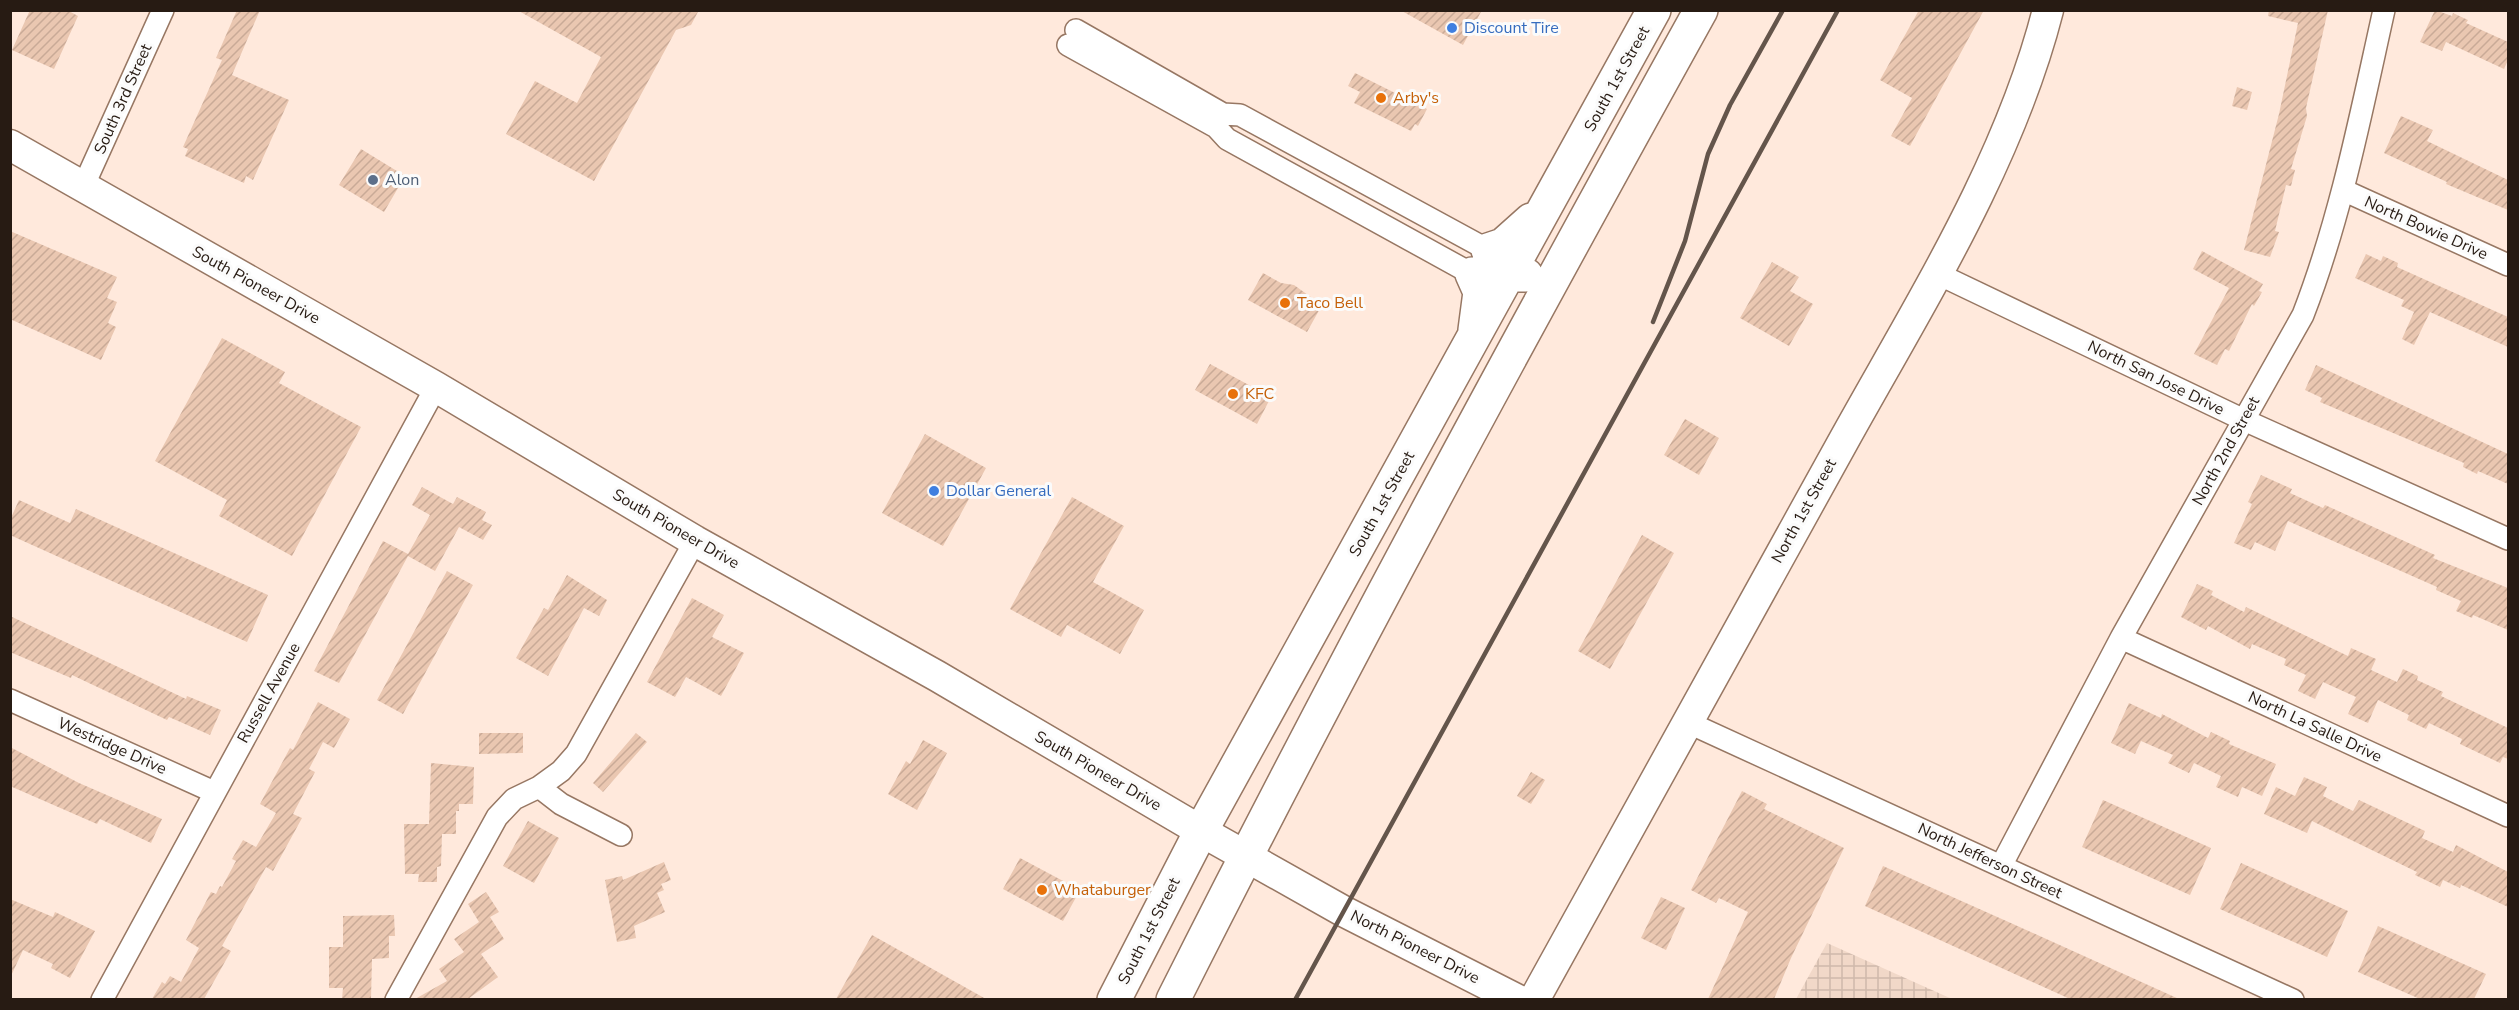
<svg xmlns="http://www.w3.org/2000/svg" width="2519" height="1010" font-family="'Nunito Sans',sans-serif">
  <defs>
    <pattern id="industrial-grid" width="8" height="8" patternUnits="userSpaceOnUse" patternTransform="scale(1.5)"><rect width="8" height="8" fill="#f1d8c8"/><path d="M0 4h8M4 0v8" fill="none" stroke="#cfb9ab"/></pattern>
    <pattern id="building-hatch" width="6" height="6" patternUnits="userSpaceOnUse" patternTransform="scale(1.5)"><rect width="6" height="6" fill="#eac7b1"/><path d="M-1 1l2-2M0 6l6-6M5 7l2-2" fill="none" stroke="#c9aa97"/></pattern>
  </defs>
  <rect width="100%" height="100%" fill="#ffe9dc"/>
  <!-- industrial -->
  <path fill="url(#industrial-grid)" d="M 1827,943 L 1952,999 L 1796,999 Z"/>
  <!-- building -->
  <path fill="url(#building-hatch)" d="M 30,10 L 67,10 L 78,16 L 54,69 L 12,50 Z
    M 237,10 L 260,10 L 232,75 L 289,100 L 253,180 L 246,176 L 244,183 L 185,156 L 188,149 L 183,147 L 222,60 L 216,58 Z
    M 517,10 L 699,10 L 691,25 L 676,30 L 594,181 L 506,134 L 535,81 L 577,103 L 601,57 Z
    M 1400,10 L 1482,10 L 1463,45 Z
    M 1919,10 L 1984,10 L 1910,146 L 1891,136 L 1912,98 L 1880,80 Z
    M 2269,10 L 2328,10 L 2306,108 L 2307,116 L 2291,169 L 2295,170 L 2291,186 L 2286,185 L 2275,231 L 2279,232 L 2270,257 L 2244,250 L 2279,114 L 2298,23 L 2268,16 Z
    M 2435,10 L 2452,16 L 2453,13 L 2468,20 L 2466,23 L 2508,42 L 2508,60 L 2504,69 L 2446,42 L 2442,51 L 2420,42 Z
    M 1355,73 L 1427,109 L 1418,126 L 1415,124 L 1411,131 L 1354,103 L 1360,92 L 1348,86 Z
    M 2237,87 L 2252,92 L 2247,110 L 2232,106 Z
    M 2401,116 L 2433,130 L 2427,141 L 2508,180 L 2508,210 L 2446,184 L 2447,182 L 2384,153 Z
    M 361,149 L 405,176 L 384,212 L 339,185 Z
    M 10,231 L 117,277 L 107,298 L 117,302 L 108,323 L 116,327 L 101,360 L 10,319 Z
    M 2202,251 L 2263,284 L 2259,291 L 2262,292 L 2254,306 L 2252,304 L 2229,351 L 2225,349 L 2217,365 L 2194,354 L 2229,288 L 2193,269 Z
    M 2366,254 L 2381,261 L 2383,256 L 2398,263 L 2397,267 L 2508,317 L 2508,347 L 2430,312 L 2414,345 L 2402,339 L 2414,312 L 2401,306 L 2404,300 L 2355,278 Z
    M 1772,262 L 1799,277 L 1790,291 L 1813,304 L 1789,346 L 1740,318 Z
    M 1263,273 L 1281,283 L 1294,285 L 1322,305 L 1307,332 L 1248,300 Z
    M 222,338 L 285,372 L 279,383 L 361,427 L 292,556 L 219,516 L 227,500 L 155,461 Z
    M 1210,364 L 1271,397 L 1257,424 L 1195,390 Z
    M 2316,365 L 2508,454 L 2508,484 L 2478,471 L 2477,474 L 2463,467 L 2464,463 L 2320,402 L 2322,398 L 2305,390 Z
    M 1685,419 L 1719,438 L 1699,475 L 1664,455 Z
    M 925,434 L 986,468 L 943,546 L 882,513 Z
    M 2261,475 L 2292,489 L 2290,493 L 2323,508 L 2325,505 L 2435,555 L 2433,558 L 2508,588 L 2508,630 L 2473,615 L 2472,618 L 2456,611 L 2461,601 L 2436,590 L 2437,587 L 2288,521 L 2275,551 L 2255,542 L 2251,550 L 2234,543 L 2252,504 L 2248,502 Z
    M 422,487 L 453,504 L 457,497 L 486,512 L 482,520 L 492,525 L 483,540 L 459,527 L 435,571 L 408,556 L 339,683 L 314,671 L 383,541 L 408,554 L 430,515 L 412,505 Z
    M 1072,497 L 1124,526 L 1093,582 L 1144,610 L 1120,654 L 1067,625 L 1061,637 L 1010,609 Z
    M 19,500 L 70,523 L 76,509 L 268,595 L 247,642 L 10,535 L 10,520 Z
    M 1642,535 L 1674,553 L 1610,669 L 1578,651 Z
    M 447,571 L 473,585 L 403,714 L 377,700 Z
    M 567,575 L 607,600 L 599,616 L 584,608 L 548,676 L 516,658 L 544,608 L 548,610 Z
    M 2197,584 L 2213,591 L 2211,595 L 2244,612 L 2246,607 L 2348,656 L 2351,648 L 2376,659 L 2371,670 L 2397,682 L 2403,669 L 2418,676 L 2417,680 L 2443,692 L 2441,696 L 2508,728 L 2508,759 L 2503,757 L 2500,763 L 2460,744 L 2462,739 L 2429,723 L 2426,729 L 2407,720 L 2409,715 L 2378,700 L 2368,723 L 2348,714 L 2356,697 L 2323,682 L 2315,699 L 2298,691 L 2306,675 L 2284,665 L 2286,659 L 2252,644 L 2250,649 L 2208,626 L 2206,630 L 2181,617 Z
    M 692,598 L 724,615 L 712,637 L 744,653 L 721,696 L 686,677 L 675,697 L 647,682 Z
    M 10,616 L 186,699 L 187,696 L 221,710 L 210,735 L 169,717 L 167,720 L 72,675 L 71,678 L 10,652 Z
    M 318,702 L 350,719 L 334,748 L 323,742 L 309,769 L 315,772 L 293,814 L 302,818 L 273,871 L 266,867 L 222,946 L 231,951 L 204,999 L 152,999 L 162,982 L 165,984 L 170,976 L 181,982 L 199,948 L 186,940 L 211,892 L 216,894 L 220,886 L 222,887 L 236,861 L 232,859 L 243,840 L 256,847 L 276,813 L 260,804 L 290,748 L 293,750 Z
    M 2129,703 L 2161,718 L 2162,714 L 2208,738 L 2211,732 L 2230,741 L 2229,744 L 2276,764 L 2262,796 L 2242,787 L 2238,797 L 2216,787 L 2221,776 L 2194,763 L 2189,773 L 2168,763 L 2173,755 L 2141,741 L 2135,754 L 2111,743 Z
    M 479,733 L 523,733 L 523,753 L 479,754 Z
    M 636,733 L 647,742 L 603,792 L 593,783 Z
    M 923,740 L 947,753 L 917,810 L 888,794 L 906,761 L 910,764 Z
    M 10,747 L 79,783 L 162,819 L 151,843 L 100,819 L 97,824 L 10,786 Z
    M 431,763 L 474,767 L 473,804 L 459,804 L 459,811 L 456,811 L 456,834 L 442,834 L 441,866 L 437,867 L 437,882 L 418,882 L 419,874 L 405,874 L 404,824 L 429,824 Z
    M 1531,772 L 1545,780 L 1531,804 L 1517,796 Z
    M 2304,777 L 2327,787 L 2323,796 L 2353,811 L 2359,800 L 2425,831 L 2422,838 L 2453,852 L 2456,845 L 2508,872 L 2508,907 L 2461,885 L 2460,888 L 2443,880 L 2440,887 L 2415,875 L 2417,872 L 2312,821 L 2307,833 L 2264,814 L 2276,787 L 2295,796 Z
    M 1742,791 L 1767,804 L 1764,809 L 1844,848 L 1791,958 L 1774,999 L 1708,999 L 1748,912 L 1719,898 L 1716,903 L 1691,890 Z
    M 2103,800 L 2211,848 L 2190,895 L 2082,847 Z
    M 528,821 L 559,838 L 534,883 L 503,866 Z
    M 1020,858 L 1080,890 L 1063,921 L 1003,889 Z
    M 664,862 L 671,880 L 661,884 L 664,890 L 657,893 L 665,912 L 634,926 L 636,938 L 617,942 L 605,880 L 622,876 L 623,880 Z
    M 2241,863 L 2348,911 L 2327,957 L 2220,909 Z
    M 1883,866 L 2013,924 L 2179,999 L 2070,999 L 2059,994 L 1865,906 Z
    M 486,892 L 499,912 L 490,917 L 504,939 L 481,954 L 498,977 L 468,999 L 415,999 L 447,981 L 439,969 L 464,952 L 454,939 L 479,922 L 468,904 Z
    M 1661,897 L 1685,908 L 1666,950 L 1641,938 Z
    M 10,899 L 53,917 L 55,912 L 95,931 L 70,978 L 51,968 L 53,964 L 23,950 L 10,978 Z
    M 394,915 L 395,936 L 389,936 L 389,958 L 372,959 L 371,999 L 342,999 L 343,988 L 329,988 L 329,947 L 343,947 L 343,916 Z
    M 2378,926 L 2486,974 L 2474,999 L 2420,999 L 2358,972 Z
    M 872,935 L 986,999 L 836,999 Z"/>
  <g fill="none" stroke-linecap="round" stroke-linejoin="round">
    <defs>
      <path id="street" d="M 1076,30 L 1223,114 L 1240,115 L 1488,250
        M 1068,45 L 1216,127 L 1227,139 L 1472,274
        M 83,187 L 163,10
        M 2343,190 L 2508,265
        M 1936,273 L 2244,420 L 2508,539
        M 2121,638 L 2508,816
        M 10,700 L 214,792
        M 1687,722 L 2293,1000
        M 539,787 L 561,804 L 621,835
        M 2001,866 L 2121,638 L 2303,315 C 2341,217 2361,113 2384,10
        M 102,1000 L 436,387
        M 396,1000 L 497,817 L 514,799 L 539,787 L 561,771 L 576,754 L 695,541"/>
      <path id="secondary" d="M 10,145 L 436,387 L 695,541 L 937,676 L 1201,831 L 1343,911 L 1518,1000
        M 1534,1000 C 1637,813 1740,626 1844,440 C 1920,303 2009,163 2048,10"/>
      <path id="primary" d="M 1488,250 L 1503,245 L 1531,220
        M 1475,330 L 1480,292 L 1472,274 L 1526,275
        M 1114,1000 L 1201,831 L 1654,10
        M 1173,1000 C 1341,666 1520,337 1701,10"/>
    </defs>
    <!-- street casing -->
    <use href="#street" stroke="#977763" stroke-width="24"/>
    <!-- secondary casing -->
    <use href="#secondary" stroke="#977763" stroke-width="33"/>
    <!-- primary casing -->
    <use href="#primary" stroke="#977763" stroke-width="36"/>
    <!-- street -->
    <use href="#street" stroke="#fff" stroke-width="21"/>
    <!-- secondary -->
    <use href="#secondary" stroke="#fff" stroke-width="30"/>
    <!-- primary -->
    <use href="#primary" stroke="#fff" stroke-width="33"/>
    <!-- rail -->
    <path stroke="#64554b" stroke-width="4.5" d="M 1653,322 L 1685,241 L 1708,154 L 1730,105 L 1783,10
      M 1295,1000 L 1838,10"/>
  </g>
  <!-- markers -->
  <g fill="#3f7fe0" stroke="#fbfbfb" stroke-width="2">
    <circle cx="1452" cy="28" r="6"/>
    <circle cx="934" cy="491" r="6"/>
  </g>
  <g fill="#e8710a" stroke="#fbfbfb" stroke-width="2">
    <circle cx="1381" cy="98" r="6"/>
    <circle cx="1285" cy="303" r="6"/>
    <circle cx="1233" cy="394" r="6"/>
    <circle cx="1042" cy="890" r="6"/>
  </g>
  <circle fill="#5c6f8a" stroke="#fbfbfb" stroke-width="2" cx="373" cy="180" r="6"/>
  <g text-anchor="middle" dominant-baseline="central" stroke-width="6" stroke-linejoin="round" paint-order="stroke">
    <!-- shop labels -->
    <g font-size="16" fill="#366cbe" stroke="#fbfbfb" text-anchor="start">
      <text x="1464" y="28">Discount Tire</text>
      <text x="946" y="491">Dollar General</text>
    </g>
    <!-- street labels -->
    <g font-size="16" fill="#271b13" stroke="#fbfbfb">
      <text transform="translate(1617 79) rotate(-61)">South 1st Street</text>
      <text transform="translate(123 99) rotate(-66)">South 3rd Street</text>
      <text transform="translate(2426 228) rotate(24)">North Bowie Drive</text>
      <text transform="translate(256 285) rotate(29)">South Pioneer Drive</text>
      <text transform="translate(2156 378) rotate(26)">North San Jose Drive</text>
      <text transform="translate(2226 451) rotate(-61)">North 2nd Street</text>
      <text transform="translate(1382 504) rotate(-61)">South 1st Street</text>
      <text transform="translate(1804 511) rotate(-61)">North 1st Street</text>
      <text transform="translate(676 529) rotate(30)">South Pioneer Drive</text>
      <text transform="translate(269 693) rotate(-61)">Russell Avenue</text>
      <text transform="translate(2315 727) rotate(25)">North La Salle Drive</text>
      <text transform="translate(112 746) rotate(24)">Westridge Drive</text>
      <text transform="translate(1098 771) rotate(30)">South Pioneer Drive</text>
      <text transform="translate(1990 861) rotate(25)">North Jefferson Street</text>
      <text transform="translate(1149 931) rotate(-63)">South 1st Street</text>
      <text transform="translate(1415 947) rotate(27)">North Pioneer Drive</text>
    </g>
    <!-- food labels -->
    <g font-size="16" fill="#c56008" stroke="#fbfbfb" text-anchor="start">
      <text x="1393" y="98">Arby's</text>
      <text x="1297" y="303">Taco Bell</text>
      <text x="1245" y="394">KFC</text>
      <text x="1054" y="890">Whataburger</text>
    </g>
    <!-- service labels -->
    <g font-size="16" fill="#4e5e75" stroke="#fbfbfb" text-anchor="start">
      <text x="385" y="180">Alon</text>
    </g>
  </g>
  <!-- border -->
  <rect width="2519" height="1010" fill="none" stroke="#271b13" stroke-width="24"/>
</svg>
